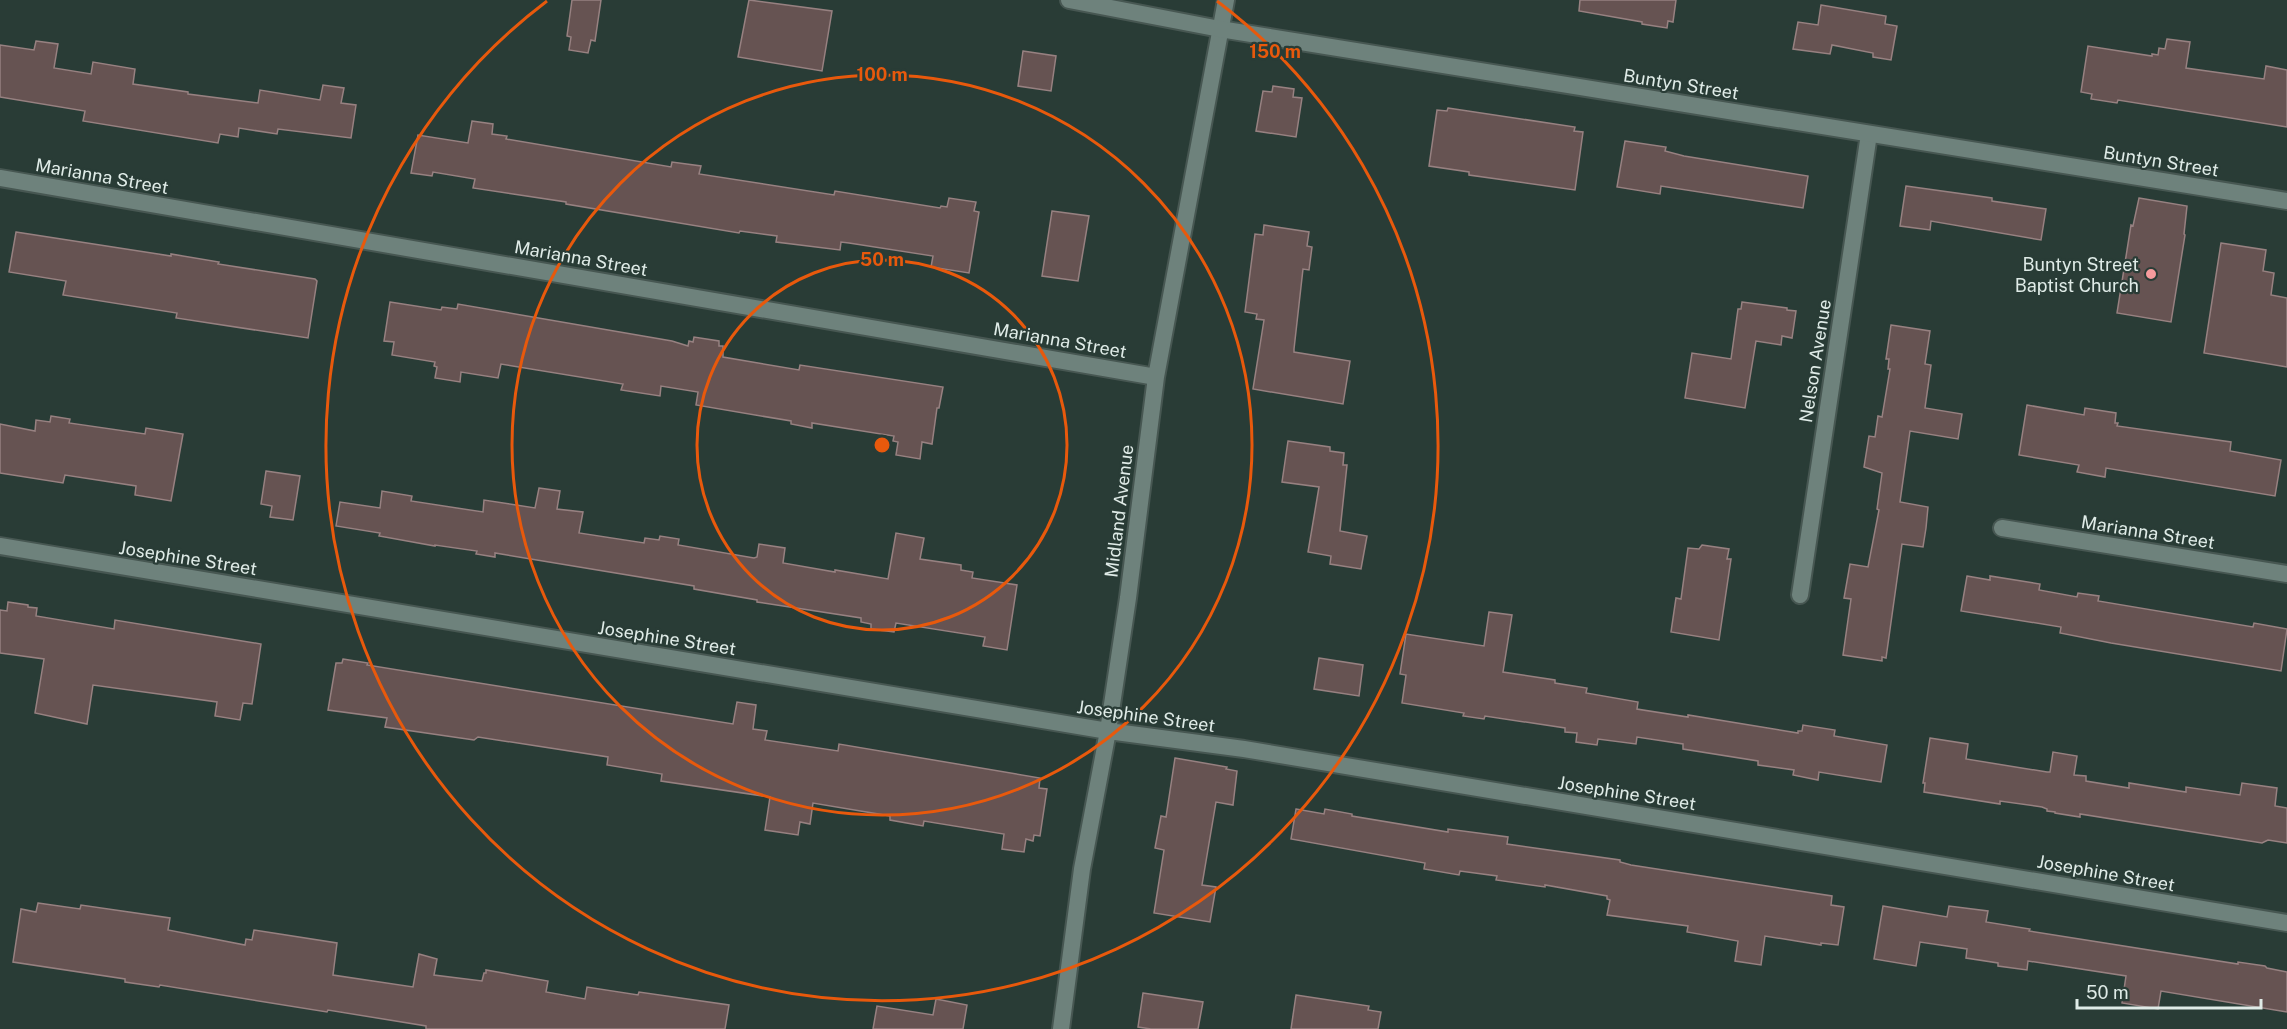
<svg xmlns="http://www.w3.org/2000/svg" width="2287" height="1029" font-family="'Public Sans',sans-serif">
  <rect width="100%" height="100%" fill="#293c36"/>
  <!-- building -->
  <path fill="#665352" stroke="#978181" stroke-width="1.5" d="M 572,0 L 601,0 L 595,41 L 591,40 L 588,53 L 569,50 L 571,37 L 567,36 Z
    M 749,0 L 832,11 L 822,71 L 738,57 Z
    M 1580,0 L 1676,0 L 1673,22 L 1668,21 L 1667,28 L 1642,24 L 1642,22 L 1579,11 Z
    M 1821,5 L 1886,16 L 1885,24 L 1897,26 L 1891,60 L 1873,57 L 1873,53 L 1832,45 L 1830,54 L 1793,49 L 1798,22 L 1818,25 Z
    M 2167,39 L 2190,42 L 2186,68 L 2264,79 L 2266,66 L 2287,70 L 2287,127 L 2118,100 L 2117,103 L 2091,99 L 2092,94 L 2081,92 L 2088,46 L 2152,56 L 2152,54 L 2158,55 L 2159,48 L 2165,49 Z
    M 36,41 L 58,44 L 54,68 L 91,74 L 93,62 L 135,69 L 133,84 L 188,92 L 188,94 L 258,103 L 260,90 L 320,100 L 323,85 L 344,88 L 341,103 L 356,105 L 351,138 L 278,129 L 277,134 L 239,128 L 238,137 L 220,134 L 218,143 L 83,121 L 85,111 L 0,97 L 0,45 L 34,50 Z
    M 1023,51 L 1056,56 L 1051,91 L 1018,86 Z
    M 1273,86 L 1294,89 L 1293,97 L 1302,98 L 1296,137 L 1256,131 L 1263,91 L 1272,92 Z
    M 1448,108 L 1575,127 L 1574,131 L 1583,132 L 1575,190 L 1469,175 L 1469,172 L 1429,166 L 1437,110 L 1447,111 Z
    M 472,121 L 493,124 L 492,134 L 507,136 L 506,139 L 671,167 L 672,162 L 701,166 L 699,174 L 834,195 L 835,191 L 940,208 L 941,206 L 947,207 L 949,198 L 976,202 L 974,211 L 979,212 L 969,273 L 931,267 L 933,256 L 849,243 L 841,242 L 840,250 L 776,242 L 777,236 L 740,231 L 739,233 L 566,204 L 566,202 L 473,188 L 475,179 L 433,172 L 432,176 L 411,173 L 418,135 L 468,143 Z
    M 1625,141 L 1666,147 L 1665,151 L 1684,156 L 1808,176 L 1803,208 L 1661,186 L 1660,194 L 1617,187 Z
    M 1906,186 L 1992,198 L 1992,201 L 2046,209 L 2041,240 L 1931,221 L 1930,230 L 1900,226 Z
    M 2139,198 L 2187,206 L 2184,234 L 2185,235 L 2171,322 L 2117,313 L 2131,225 L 2133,226 Z
    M 1052,211 L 1089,216 L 1078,281 L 1042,276 Z
    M 1264,225 L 1309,232 L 1307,246 L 1312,247 L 1309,270 L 1303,269 L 1294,349 L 1294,352 L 1350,361 L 1343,404 L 1253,389 L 1264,320 L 1256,319 L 1257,314 L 1245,312 L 1255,234 L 1263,235 Z
    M 16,232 L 171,256 L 171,254 L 219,262 L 218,264 L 315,279 L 317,281 L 308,338 L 176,318 L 177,313 L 63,295 L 66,281 L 9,272 Z
    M 2221,243 L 2266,250 L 2263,271 L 2274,273 L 2271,295 L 2287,298 L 2287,367 L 2204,353 Z
    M 390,302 L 441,310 L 442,307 L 457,309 L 458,304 L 672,341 L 688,346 L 689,341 L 693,342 L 694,337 L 719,341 L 719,346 L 723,346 L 723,357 L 799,370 L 800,365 L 943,387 L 939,408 L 937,408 L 932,444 L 922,442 L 920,459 L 896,455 L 898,442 L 893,441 L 894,436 L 812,423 L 812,428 L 791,424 L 791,421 L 696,405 L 698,392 L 661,386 L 660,396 L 621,390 L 623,384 L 501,364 L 498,378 L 461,372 L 460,382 L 435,378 L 437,367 L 434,366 L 435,362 L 392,355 L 394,342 L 384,341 Z
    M 1742,302 L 1787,308 L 1787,310 L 1796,311 L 1792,338 L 1782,336 L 1781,345 L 1756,341 L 1745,408 L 1685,398 L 1692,353 L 1731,359 L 1738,309 L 1741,309 Z
    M 1891,325 L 1930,331 L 1925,364 L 1931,365 L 1925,408 L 1962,414 L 1958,439 L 1910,431 L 1900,502 L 1928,507 L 1926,528 L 1923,547 L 1902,544 L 1886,658 L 1882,657 L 1882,661 L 1843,655 L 1851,599 L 1844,598 L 1850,564 L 1868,567 L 1879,510 L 1877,509 L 1882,473 L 1864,467 L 1869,436 L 1875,437 L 1878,416 L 1882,417 L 1890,369 L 1888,369 L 1889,359 L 1886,359 Z
    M 2027,405 L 2084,415 L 2085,408 L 2116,413 L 2115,423 L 2118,423 L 2117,426 L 2231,442 L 2230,451 L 2281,460 L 2275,496 L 2106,468 L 2105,477 L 2077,472 L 2079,465 L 2019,455 Z
    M 51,416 L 70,419 L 69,423 L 145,434 L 146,428 L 183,434 L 171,501 L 135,495 L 136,486 L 65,475 L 63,483 L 0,473 L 0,424 L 35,431 L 36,420 L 50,422 Z
    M 1288,441 L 1330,447 L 1330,451 L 1344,453 L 1343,465 L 1347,465 L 1340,531 L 1367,536 L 1361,569 L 1330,564 L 1331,556 L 1308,552 L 1319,487 L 1282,482 Z
    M 266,471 L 300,476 L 293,520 L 270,517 L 272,506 L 261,504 Z
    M 539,488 L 560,491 L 557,509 L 583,512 L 579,533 L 644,543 L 645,538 L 659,540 L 660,536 L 679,539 L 678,545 L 754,558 L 757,557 L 759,544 L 785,548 L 783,563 L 835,572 L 835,570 L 888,579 L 896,533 L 924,538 L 920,559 L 961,565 L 961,570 L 973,572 L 972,578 L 1017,585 L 1007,650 L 983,646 L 985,637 L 896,623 L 894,632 L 871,629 L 871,624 L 861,622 L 861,618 L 757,602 L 757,600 L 694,589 L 694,586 L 495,553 L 495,557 L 476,554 L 477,551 L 435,545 L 435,546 L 379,536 L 380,533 L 336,526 L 340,502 L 380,508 L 382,491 L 412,496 L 411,501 L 483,512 L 484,500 L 535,508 Z
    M 1702,545 L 1729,549 L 1727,559 L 1731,559 L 1719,640 L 1671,632 L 1676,598 L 1681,599 L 1688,548 L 1699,549 Z
    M 1967,576 L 1990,580 L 1990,576 L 2040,584 L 2039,590 L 2077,597 L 2078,593 L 2099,596 L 2098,601 L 2253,627 L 2254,623 L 2287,629 L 2281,671 L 2111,643 L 2060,633 L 2061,627 L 1961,611 Z
    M 8,602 L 28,605 L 28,607 L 37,608 L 36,616 L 114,629 L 115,620 L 261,644 L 252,704 L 243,703 L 240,720 L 215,716 L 217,702 L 93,685 L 87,724 L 35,713 L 44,659 L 0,653 L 0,610 L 7,611 Z
    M 1489,612 L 1512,615 L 1503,672 L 1555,680 L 1555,683 L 1587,688 L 1586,693 L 1638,702 L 1637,709 L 1688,717 L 1688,715 L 1798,733 L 1798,731 L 1802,731 L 1803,725 L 1835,730 L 1834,736 L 1887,745 L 1881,782 L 1819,772 L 1818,780 L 1793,775 L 1794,770 L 1758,765 L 1758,761 L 1683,749 L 1683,744 L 1637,737 L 1636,744 L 1598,739 L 1597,745 L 1576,742 L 1577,733 L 1565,732 L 1565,728 L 1485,716 L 1484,719 L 1463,716 L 1464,713 L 1402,703 L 1406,675 L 1400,674 L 1406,634 L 1484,646 Z
    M 1319,658 L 1363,665 L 1359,696 L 1314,689 Z
    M 343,659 L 368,663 L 367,665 L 733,724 L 737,702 L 756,705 L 753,729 L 767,731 L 765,740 L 838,751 L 839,744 L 1040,778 L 1039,788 L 1047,789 L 1040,836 L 1034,835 L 1033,841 L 1026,839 L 1024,852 L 1002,849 L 1004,834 L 924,821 L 923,826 L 890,820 L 890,816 L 813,803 L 810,824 L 800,822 L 798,835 L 765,830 L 770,797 L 661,781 L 662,774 L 607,765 L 608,757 L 478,737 L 474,740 L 385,727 L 387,718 L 328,710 L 336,663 L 342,663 Z
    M 1930,738 L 1968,744 L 1966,759 L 2047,772 L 2050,772 L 2053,752 L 2077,756 L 2074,775 L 2086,776 L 2086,781 L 2129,788 L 2129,783 L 2186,792 L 2186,787 L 2240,795 L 2242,783 L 2277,788 L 2275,806 L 2287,808 L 2287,843 L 2268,840 L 2262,843 L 2080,814 L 2080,817 L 2055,813 L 2055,812 L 2047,811 L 2047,809 L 2042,807 L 2000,801 L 2000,804 L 1924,792 L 1925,783 L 1923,783 Z
    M 1175,758 L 1227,767 L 1226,769 L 1237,771 L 1233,805 L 1216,802 L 1202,885 L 1216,887 L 1210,922 L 1154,913 L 1164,850 L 1155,848 L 1161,816 L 1166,817 Z
    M 1296,809 L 1324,814 L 1325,809 L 1352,814 L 1352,816 L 1448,832 L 1448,829 L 1508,837 L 1507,844 L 1620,860 L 1620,862 L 1631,865 L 1832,896 L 1831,905 L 1844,907 L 1838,945 L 1821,943 L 1821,945 L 1765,936 L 1761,965 L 1735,961 L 1738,941 L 1687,932 L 1688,926 L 1607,915 L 1610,900 L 1607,899 L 1607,896 L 1545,885 L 1545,887 L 1496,880 L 1497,876 L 1460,871 L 1459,875 L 1424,869 L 1425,863 L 1291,839 Z
    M 38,903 L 80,909 L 81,905 L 170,918 L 168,930 L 245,945 L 246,939 L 252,940 L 254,930 L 337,943 L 333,975 L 413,987 L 419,954 L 437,959 L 434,975 L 482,981 L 484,973 L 486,973 L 486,970 L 548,981 L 546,992 L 585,999 L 587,987 L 638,995 L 639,992 L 729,1005 L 725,1029 L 426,1029 L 426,1026 L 328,1010 L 327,1012 L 160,985 L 159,987 L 125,982 L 125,979 L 13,962 L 21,909 L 36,912 Z
    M 1883,906 L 1947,917 L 1949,906 L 1988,911 L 1986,922 L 2030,929 L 2029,931 L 2238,964 L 2238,962 L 2265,966 L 2267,968 L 2287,972 L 2287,1012 L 2161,991 L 2158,1009 L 2122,1003 L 2126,976 L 2028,961 L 2027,970 L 1998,966 L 1998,963 L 1966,958 L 1967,949 L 1920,942 L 1916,966 L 1874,959 Z
    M 1143,993 L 1203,1002 L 1198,1029 L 1151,1029 L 1138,1027 Z
    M 1296,995 L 1369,1006 L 1368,1010 L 1381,1012 L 1378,1029 L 1291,1029 Z
    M 936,999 L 967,1005 L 963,1029 L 873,1029 L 877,1006 L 933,1015 Z"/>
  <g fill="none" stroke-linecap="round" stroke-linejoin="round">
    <defs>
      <path id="minor" d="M 0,178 L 1156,377
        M 2002,528 L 2287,574
        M 0,546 L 1108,731 L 1244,749 L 2287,923
        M 1800,595 L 1869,134
        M 1061,1029 L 1082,869 L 1108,731 L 1128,598 L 1156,377 L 1226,0"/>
      <path id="tertiary" d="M 1069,0 L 1220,29 L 2287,201"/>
    </defs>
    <!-- minor casing -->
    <use href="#minor" stroke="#475752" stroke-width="20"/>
    <!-- tertiary casing -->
    <use href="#tertiary" stroke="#475752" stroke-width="20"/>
    <!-- minor -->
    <use href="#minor" stroke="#6e827c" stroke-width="16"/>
    <!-- tertiary -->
    <use href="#tertiary" stroke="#6e827c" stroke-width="16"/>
  </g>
  <!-- distance rings -->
  <g fill="none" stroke="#e8590c" stroke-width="3">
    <circle cx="882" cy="445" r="185"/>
    <circle cx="882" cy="445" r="370"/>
    <path d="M1217 1A556 556 0 1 1 547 1"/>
  </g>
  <!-- markers -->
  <circle fill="#f59b9d" stroke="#293c36" stroke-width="2" cx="2151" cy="274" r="6"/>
  <g text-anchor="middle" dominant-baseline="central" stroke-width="4.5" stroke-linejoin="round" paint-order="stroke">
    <!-- street labels -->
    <g font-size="18" fill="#dfebe7" stroke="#293c36">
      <text transform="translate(1681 84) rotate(9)">Buntyn Street</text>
      <text transform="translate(2161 161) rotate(9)">Buntyn Street</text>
      <text transform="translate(102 176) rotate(10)">Marianna Street</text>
      <text transform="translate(581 258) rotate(10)">Marianna Street</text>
      <text transform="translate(1060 340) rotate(10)">Marianna Street</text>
      <text transform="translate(1815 361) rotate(-81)">Nelson Avenue</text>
      <text transform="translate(1119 511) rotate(-83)">Midland Avenue</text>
      <text transform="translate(2148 532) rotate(9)">Marianna Street</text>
      <text transform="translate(188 558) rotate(9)">Josephine Street</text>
      <text transform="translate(667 638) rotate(9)">Josephine Street</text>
      <text transform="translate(1146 716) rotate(8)">Josephine Street</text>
      <text transform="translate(1627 793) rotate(9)">Josephine Street</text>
      <text transform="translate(2106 873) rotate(10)">Josephine Street</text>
    </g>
    <!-- poi labels -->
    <g font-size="18" fill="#dfebe7" stroke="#293c36" text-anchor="end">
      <text x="2139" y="264">Buntyn Street<tspan x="2139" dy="21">Baptist Church</tspan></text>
    </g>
  </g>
  <circle cx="882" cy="445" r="9" fill="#e8590c" stroke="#293c36" stroke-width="3"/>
  <g font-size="18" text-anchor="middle" font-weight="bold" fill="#e8590c" stroke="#293c36" stroke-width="4.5" stroke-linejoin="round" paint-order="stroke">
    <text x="1275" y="58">150 m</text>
    <text x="882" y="81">100 m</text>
    <text x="882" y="266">50 m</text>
  </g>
  <!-- scale -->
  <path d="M2077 999v9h184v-9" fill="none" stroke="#dfebe7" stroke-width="3"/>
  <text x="2086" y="999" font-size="18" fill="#dfebe7" stroke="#293c36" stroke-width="4.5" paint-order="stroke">50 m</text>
</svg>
